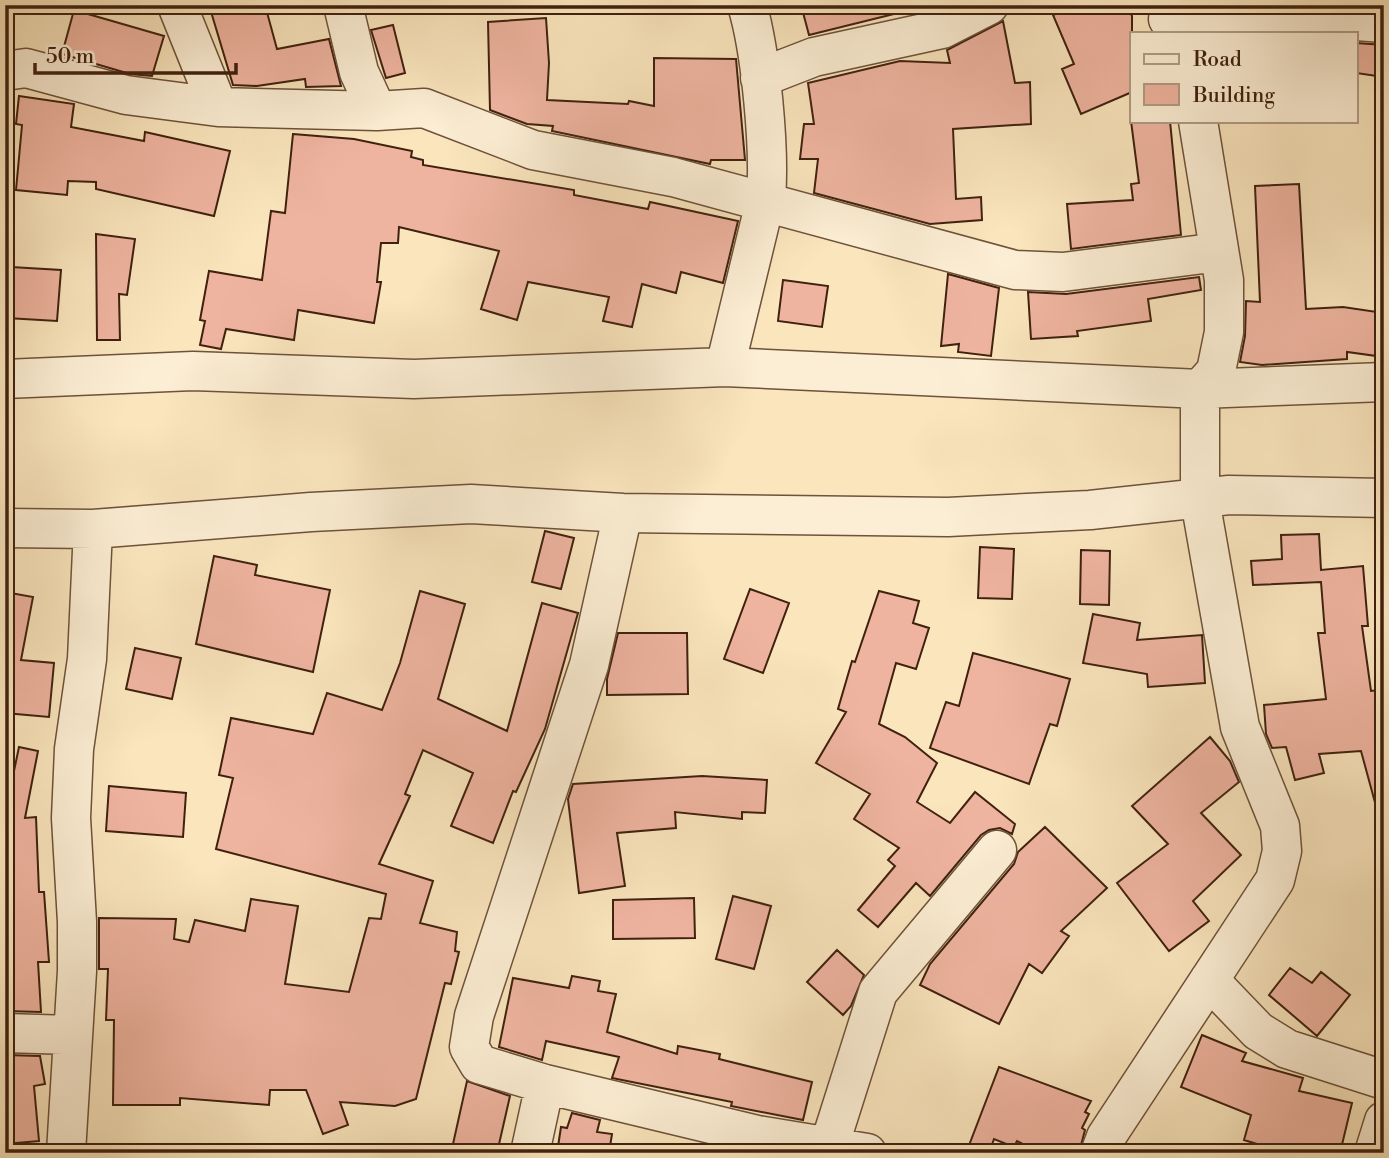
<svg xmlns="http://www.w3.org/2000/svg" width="1389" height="1158" font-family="'Libre Bodoni',serif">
  <rect width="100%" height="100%" fill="#fae5bd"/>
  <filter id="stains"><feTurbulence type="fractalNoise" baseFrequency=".00286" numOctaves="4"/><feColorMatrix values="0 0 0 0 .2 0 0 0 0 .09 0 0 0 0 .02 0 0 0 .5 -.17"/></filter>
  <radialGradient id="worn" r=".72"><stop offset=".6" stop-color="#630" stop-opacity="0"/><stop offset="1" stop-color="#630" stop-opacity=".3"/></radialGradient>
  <!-- building -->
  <path fill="#efb4a0" stroke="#40210f" stroke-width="2" d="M 209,5 L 265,5 L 277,49 L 329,39 L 341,86 L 306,87 L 305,79 L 257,86 L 233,85 Z
    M 801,5 L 897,5 L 898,13 L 809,35 Z
    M 1076,5 L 1127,5 L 1132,16 L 1132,92 L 1081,114 L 1062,69 L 1074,64 L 1053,15 Z
    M 74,10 L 164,36 L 152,76 L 130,74 L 62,54 Z
    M 546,18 L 549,63 L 547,100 L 628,104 L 629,101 L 654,106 L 654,58 L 736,59 L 745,160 L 711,160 L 710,164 L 552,131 L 553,126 L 527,124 L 490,110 L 488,22 Z
    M 1003,21 L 1015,83 L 1030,82 L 1031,124 L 953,129 L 956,199 L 981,197 L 982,220 L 930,224 L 814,193 L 818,159 L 800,159 L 804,124 L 814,124 L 808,83 L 900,61 L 950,63 L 947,50 Z
    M 393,25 L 405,73 L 386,78 L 371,30 Z
    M 1356,43 L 1384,45 L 1384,77 L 1356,73 Z
    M 19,96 L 74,104 L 71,127 L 144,141 L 145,132 L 230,151 L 214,216 L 96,189 L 96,182 L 68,181 L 67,195 L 16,190 L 22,125 L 16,124 Z
    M 1131,121 L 1170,121 L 1181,235 L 1071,249 L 1067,204 L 1133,200 L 1131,184 L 1139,183 Z
    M 293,134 L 354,139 L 412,151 L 411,157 L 423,160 L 423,165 L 574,190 L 574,195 L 648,209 L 650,202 L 738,221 L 723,283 L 681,272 L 676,293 L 642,284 L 632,327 L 603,321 L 609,297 L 528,282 L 517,320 L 481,309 L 499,251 L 399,227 L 398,243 L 381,243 L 377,282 L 381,282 L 374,323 L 298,310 L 294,340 L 226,329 L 221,349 L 200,345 L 205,321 L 200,320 L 209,271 L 262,280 L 271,211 L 285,213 Z
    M 1299,184 L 1306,309 L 1343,307 L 1384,313 L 1384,357 L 1347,352 L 1347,359 L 1262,365 L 1240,362 L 1245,336 L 1246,301 L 1260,302 L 1255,186 Z
    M 96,234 L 135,239 L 127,295 L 119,294 L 120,340 L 97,340 Z
    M 11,267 L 61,270 L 57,321 L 7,318 Z
    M 948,274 L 999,288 L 991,356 L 958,352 L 959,344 L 941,346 Z
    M 1199,277 L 1201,290 L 1148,299 L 1151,321 L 1077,331 L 1078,336 L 1031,339 L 1028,292 L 1066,294 Z
    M 783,280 L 828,286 L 822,327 L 778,321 Z
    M 545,531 L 574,538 L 561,589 L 532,582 Z
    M 1319,534 L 1321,570 L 1363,566 L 1368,626 L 1362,626 L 1371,691 L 1379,690 L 1384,809 L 1377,810 L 1361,751 L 1319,754 L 1324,773 L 1295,780 L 1286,747 L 1272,748 L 1266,734 L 1264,705 L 1326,699 L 1318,633 L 1325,633 L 1321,582 L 1253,585 L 1251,561 L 1282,559 L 1281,535 Z
    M 980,547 L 1014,549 L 1012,599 L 978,598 Z
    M 1081,550 L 1110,551 L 1109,605 L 1080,604 Z
    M 214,556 L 257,565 L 255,575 L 330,590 L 313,672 L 196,644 Z
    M 750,589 L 789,603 L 763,673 L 724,659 Z
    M 420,591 L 465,604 L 438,699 L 507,731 L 542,603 L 578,613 L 545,729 L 516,792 L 513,791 L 493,843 L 451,826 L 473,773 L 423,750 L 405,794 L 410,796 L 379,864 L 433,881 L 420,923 L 457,932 L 455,951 L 459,952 L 451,984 L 445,983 L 416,1099 L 395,1106 L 340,1102 L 348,1125 L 323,1134 L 306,1090 L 270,1090 L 269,1105 L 180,1098 L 180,1105 L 113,1105 L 114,1020 L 106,1020 L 108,969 L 99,969 L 99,918 L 176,919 L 174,939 L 189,942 L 195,920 L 245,931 L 251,899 L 298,906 L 285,984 L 349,992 L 369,918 L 381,919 L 386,894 L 216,849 L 233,778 L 219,775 L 231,718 L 313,734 L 327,693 L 382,710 L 400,663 Z
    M 879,591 L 919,601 L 913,623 L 929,628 L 916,669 L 896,663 L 879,724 L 905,737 L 937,763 L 917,802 L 950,823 L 975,792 L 1015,824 L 1012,834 L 1000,828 L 989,830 L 981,835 L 930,896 L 916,883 L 878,927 L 858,910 L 895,866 L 888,860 L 899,848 L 854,819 L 870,794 L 816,763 L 846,712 L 838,709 L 852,661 L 855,662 Z
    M 5,592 L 33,597 L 21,660 L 54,663 L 49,717 L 5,713 Z
    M 1093,614 L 1140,623 L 1137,640 L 1202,635 L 1205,683 L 1148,687 L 1147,674 L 1083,663 Z
    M 618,633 L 687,633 L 688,694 L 607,695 L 607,679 Z
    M 135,648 L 181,658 L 172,699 L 126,689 Z
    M 973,653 L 1070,679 L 1057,726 L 1050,724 L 1029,784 L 930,748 L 946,702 L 959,706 Z
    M 1210,737 L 1230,761 L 1239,782 L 1201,813 L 1241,855 L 1193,901 L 1209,921 L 1169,951 L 1117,883 L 1168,844 L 1132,806 Z
    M 19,747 L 38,751 L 25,818 L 36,817 L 39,892 L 44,892 L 49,962 L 38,962 L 41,1012 L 5,1011 L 5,814 Z
    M 702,776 L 767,780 L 765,813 L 742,812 L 742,819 L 675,812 L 676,828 L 617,833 L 625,886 L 579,893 L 568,799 L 573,784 Z
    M 109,786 L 186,793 L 183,837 L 106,831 Z
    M 1045,827 L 1107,888 L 1061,931 L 1069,936 L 1042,973 L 1029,964 L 999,1024 L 920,985 L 930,964 L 1014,864 L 1018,852 Z
    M 733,896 L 771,906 L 754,969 L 716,959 Z
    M 694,898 L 695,938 L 613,939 L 613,900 Z
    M 837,950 L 864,975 L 851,1006 L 843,1015 L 807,982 Z
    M 1290,968 L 1312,983 L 1321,972 L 1350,995 L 1317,1036 L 1269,995 Z
    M 572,976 L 600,981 L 598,991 L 616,994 L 607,1032 L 677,1054 L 678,1046 L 720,1054 L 719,1059 L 812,1082 L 803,1120 L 731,1106 L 732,1102 L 612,1078 L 619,1057 L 546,1041 L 542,1060 L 499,1047 L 513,978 L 569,988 Z
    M 1202,1035 L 1246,1053 L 1242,1061 L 1303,1078 L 1299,1091 L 1352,1103 L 1340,1153 L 1286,1153 L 1244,1140 L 1251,1115 L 1181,1087 Z
    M 5,1055 L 40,1056 L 45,1084 L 34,1086 L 39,1141 L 5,1144 Z
    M 999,1067 L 1091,1101 L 1085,1112 L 1089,1114 L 1082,1128 L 1085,1130 L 1079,1153 L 1041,1153 L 1017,1141 L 1014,1147 L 994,1139 L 989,1153 L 968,1148 Z
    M 467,1081 L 510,1096 L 497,1153 L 451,1153 Z
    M 572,1113 L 600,1120 L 597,1132 L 612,1134 L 609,1153 L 557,1153 L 561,1127 L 567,1128 Z"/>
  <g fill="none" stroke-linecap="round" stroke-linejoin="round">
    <defs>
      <path id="minor" d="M 177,5 L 218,107
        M 343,5 L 359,72 L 377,111
        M 1168,19 L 1314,18 L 1384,23
        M 5,71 L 26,68 L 126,95 L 218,107 L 377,111 L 424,108 L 533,150 L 673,177 L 1015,270 L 1063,272 L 1219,252
        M 760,78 L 814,57 L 942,29 L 989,5
        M 725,367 L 766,198 C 770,149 761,51 747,5
        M 5,379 L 193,371 L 414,379 L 725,367 L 1200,389 L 1384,382
        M 623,513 L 589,665 L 474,1016 L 469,1047 L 479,1064 L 545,1084 L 757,1135 L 867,1153
        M 5,528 L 93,529 L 311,512 L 471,504 L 623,513 L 948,517 L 1090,510 L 1229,495 L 1384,498
        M 1209,980 L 1258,1031 L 1287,1049 L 1384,1080
        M 5,1033 L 71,1035
        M 66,1153 L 77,971 L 77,922 L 71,818 L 74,749 L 87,659 L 93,529
        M 530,1153 L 545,1084
        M 827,1153 L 878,992 L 997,850
        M 1100,1153 L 1106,1137 L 1275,880 L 1282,851 L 1280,826 L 1240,727 L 1200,500 L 1200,389 L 1216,371 L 1224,332 L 1224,280 L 1198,121
        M 1374,1153 L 1384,1121"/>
    </defs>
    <!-- minor casing -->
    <use href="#minor" stroke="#6e523a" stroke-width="41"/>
    <!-- minor -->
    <use href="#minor" stroke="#fceed4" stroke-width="38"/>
  </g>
  <!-- margin -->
  <rect width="1389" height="1158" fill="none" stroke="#fae5bd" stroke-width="28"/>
  <rect x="7" y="7" width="1375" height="1144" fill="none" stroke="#40210f" stroke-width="3.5"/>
  <rect x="14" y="14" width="1361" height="1130" fill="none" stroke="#40210f" stroke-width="2"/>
  <!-- legend -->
  <rect x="1130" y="32" width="228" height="91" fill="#fceed4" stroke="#b19c85" stroke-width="2"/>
  <rect x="1144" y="54" width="35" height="10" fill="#fceed4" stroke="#b19c85" stroke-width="2"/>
  <text x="1193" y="66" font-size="21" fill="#40210f">Road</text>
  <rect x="1144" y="84" width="35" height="21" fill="#efb4a0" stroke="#b19c85" stroke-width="2"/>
  <text x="1193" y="102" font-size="21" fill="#40210f">Building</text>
  <!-- scale -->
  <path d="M35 63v10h201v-10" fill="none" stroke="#40210f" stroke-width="3.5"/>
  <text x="46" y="63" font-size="21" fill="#40210f" stroke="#fceed4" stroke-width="5" paint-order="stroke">50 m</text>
  <rect width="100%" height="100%" filter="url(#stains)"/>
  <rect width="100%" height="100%" fill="url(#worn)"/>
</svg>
